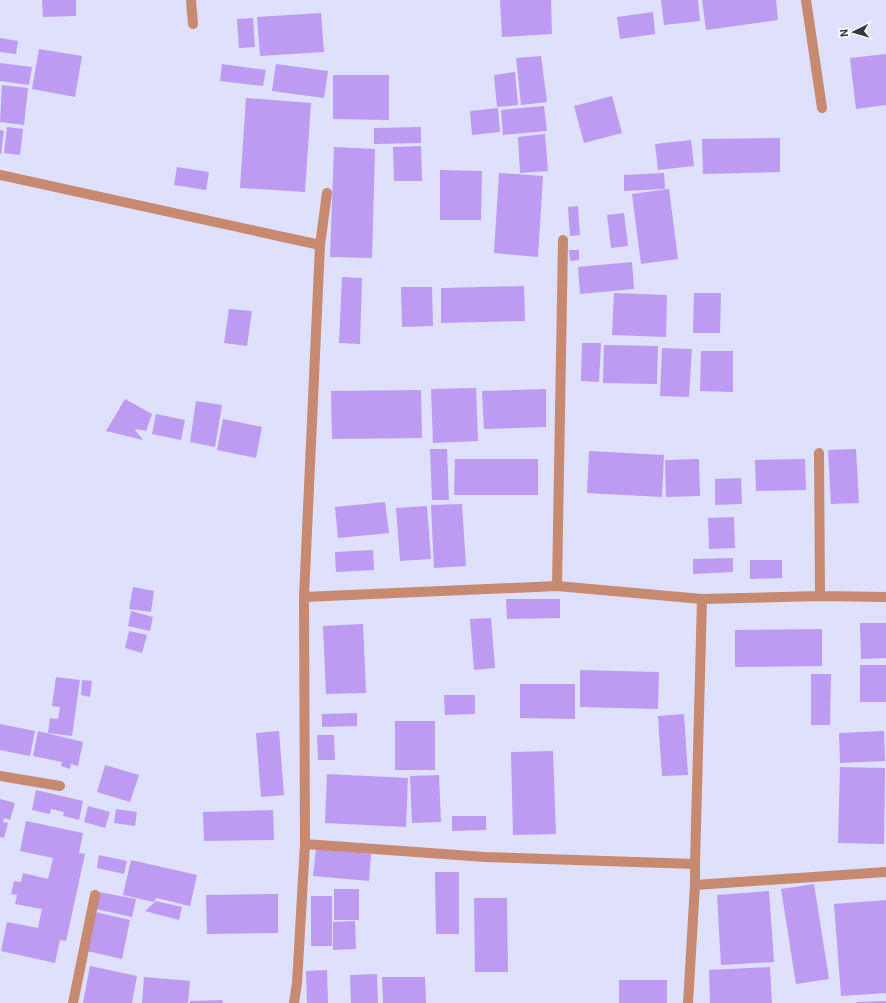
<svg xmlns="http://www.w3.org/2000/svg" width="886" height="1003" font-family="Roboto,sans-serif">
  <rect width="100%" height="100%" fill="#dee0fc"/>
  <!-- building -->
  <path fill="#be9bf2" d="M 42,0 L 76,0 L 76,16 L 43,17 Z
    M 500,0 L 551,0 L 552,34 L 502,37 Z
    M 661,0 L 698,0 L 700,21 L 664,25 Z
    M 702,0 L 776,0 L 778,20 L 706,30 Z
    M 653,12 L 655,34 L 620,39 L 617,17 Z
    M 321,13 L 324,52 L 260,56 L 257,17 Z
    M 253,18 L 255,47 L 239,48 L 237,19 Z
    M 0,38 L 18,41 L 16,54 L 0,52 Z
    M 39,49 L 82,56 L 75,97 L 32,89 Z
    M 886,54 L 886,105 L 856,109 L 850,58 Z
    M 541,56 L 547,102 L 521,105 L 516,58 Z
    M 0,63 L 32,67 L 29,85 L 0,81 Z
    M 222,64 L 266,70 L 263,86 L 220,81 Z
    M 276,64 L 328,71 L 324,98 L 272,91 Z
    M 515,72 L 518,105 L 497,107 L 494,75 Z
    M 333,75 L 389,75 L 389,120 L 333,119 Z
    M 2,85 L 28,88 L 24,125 L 0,122 Z
    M 612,96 L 622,133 L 584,143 L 574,106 Z
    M 246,98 L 311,103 L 305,192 L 240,188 Z
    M 544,106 L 547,131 L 503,135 L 501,110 Z
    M 498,108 L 500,132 L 472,135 L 470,111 Z
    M 7,127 L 23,129 L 20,155 L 4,153 Z
    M 421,127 L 421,143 L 374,144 L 374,128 Z
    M 0,130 L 4,131 L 1,154 L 0,154 Z
    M 545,134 L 548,171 L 520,173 L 518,137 Z
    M 780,138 L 780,172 L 703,174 L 702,139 Z
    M 691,140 L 694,166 L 658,170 L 655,144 Z
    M 421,146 L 422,181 L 394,181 L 393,147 Z
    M 334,147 L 375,149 L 372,258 L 330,257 Z
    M 177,167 L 209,172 L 206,190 L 174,185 Z
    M 440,170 L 482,171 L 481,220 L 440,220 Z
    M 499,173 L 543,176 L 538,257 L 494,253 Z
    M 664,173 L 665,189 L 624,191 L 624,175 Z
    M 669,189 L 678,259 L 641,264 L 632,194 Z
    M 578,206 L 580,235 L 570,236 L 568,207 Z
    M 624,213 L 628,246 L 611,248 L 607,215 Z
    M 569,250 L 579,250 L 579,260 L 570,261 Z
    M 632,262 L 634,289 L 580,294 L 578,267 Z
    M 342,277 L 362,278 L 360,344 L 339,343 Z
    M 524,286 L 525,321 L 441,323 L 441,288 Z
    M 401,287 L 432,287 L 433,326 L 402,327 Z
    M 614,293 L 667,295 L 666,337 L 612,335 Z
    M 694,293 L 721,293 L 720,333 L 693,333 Z
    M 229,309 L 252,311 L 247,346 L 224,343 Z
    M 582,343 L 601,343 L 599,382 L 581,381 Z
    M 604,345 L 658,346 L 657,384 L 603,383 Z
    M 662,348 L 692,349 L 689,397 L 660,396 Z
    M 701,351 L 733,351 L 733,392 L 700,391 Z
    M 476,388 L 478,441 L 433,443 L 431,389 Z
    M 546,389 L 546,427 L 484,429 L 482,391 Z
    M 421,390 L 422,438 L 332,439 L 331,391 Z
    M 125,399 L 152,414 L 146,431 L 136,429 L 135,430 L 143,440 L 106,431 Z
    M 196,401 L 222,405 L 215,447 L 190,442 Z
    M 156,414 L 185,420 L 181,440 L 152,434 Z
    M 223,419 L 262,427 L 256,458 L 217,450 Z
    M 430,449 L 447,449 L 449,500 L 432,500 Z
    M 856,449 L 859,503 L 831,504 L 828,450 Z
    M 589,451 L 664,455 L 662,497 L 587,493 Z
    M 455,459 L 538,459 L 538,495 L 454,495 Z
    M 699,459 L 700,496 L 666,497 L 665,460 Z
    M 805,459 L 806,490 L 756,491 L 755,460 Z
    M 741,478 L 742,504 L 715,505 L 715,479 Z
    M 385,502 L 389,533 L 338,538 L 335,507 Z
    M 462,504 L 466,566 L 434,568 L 431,505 Z
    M 427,506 L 431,559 L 400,561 L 396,508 Z
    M 734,517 L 735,548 L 709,549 L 708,518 Z
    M 373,550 L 374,570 L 336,572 L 335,552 Z
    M 733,558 L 733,572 L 693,574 L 693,559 Z
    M 750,560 L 782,560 L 782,578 L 750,579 Z
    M 133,587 L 154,591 L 151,612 L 129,609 Z
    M 506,599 L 560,599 L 560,618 L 507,619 Z
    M 131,611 L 153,617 L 150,631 L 128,626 Z
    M 491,618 L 495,668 L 474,670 L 470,619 Z
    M 860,623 L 886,623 L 886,658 L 861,659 Z
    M 363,624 L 366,693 L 326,694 L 323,626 Z
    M 822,629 L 822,666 L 735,667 L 735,630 Z
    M 129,631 L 147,635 L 142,653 L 125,648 Z
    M 860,665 L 886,665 L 886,702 L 860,702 Z
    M 580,670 L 659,672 L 658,709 L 580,707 Z
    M 811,674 L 831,674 L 830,725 L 811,725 Z
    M 56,677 L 80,680 L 72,736 L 48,733 L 50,718 L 58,719 L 60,707 L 52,706 Z
    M 82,680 L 92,681 L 90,697 L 81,695 Z
    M 520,684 L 575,684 L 575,719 L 520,718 Z
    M 444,695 L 475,695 L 475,714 L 445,715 Z
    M 357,713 L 357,726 L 322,727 L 322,714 Z
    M 684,714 L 688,775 L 662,776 L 658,716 Z
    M 395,721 L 435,721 L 435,770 L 395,770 Z
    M 0,724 L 35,731 L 30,756 L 0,750 Z
    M 38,731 L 83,742 L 78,766 L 71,764 L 70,769 L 61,766 L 62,762 L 33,756 Z
    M 279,731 L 284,795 L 261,797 L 256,733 Z
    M 884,731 L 885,761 L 840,763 L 839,733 Z
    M 317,735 L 334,735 L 335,760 L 318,760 Z
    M 553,751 L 556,834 L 513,835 L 511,752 Z
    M 105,765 L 139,775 L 130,802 L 97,792 Z
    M 840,767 L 885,768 L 884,844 L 838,843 Z
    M 327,774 L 408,778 L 406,827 L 325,823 Z
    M 439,775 L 441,822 L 412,823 L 410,776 Z
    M 36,790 L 83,801 L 79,820 L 63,816 L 64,812 L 51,809 L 50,814 L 32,810 Z
    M 0,799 L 15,803 L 10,820 L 4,818 L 3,822 L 8,823 L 4,838 L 0,837 Z
    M 88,806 L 110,812 L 105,828 L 84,822 Z
    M 116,809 L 137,812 L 135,826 L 114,823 Z
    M 273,810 L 274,840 L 204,841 L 203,812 Z
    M 452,816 L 486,816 L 486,830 L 452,831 Z
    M 26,821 L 83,833 L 79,853 L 85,854 L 66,941 L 60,940 L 55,963 L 1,951 L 7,922 L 38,928 L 42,909 L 15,904 L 17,895 L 11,894 L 14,881 L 21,882 L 23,873 L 48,879 L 53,858 L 20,851 Z
    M 316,849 L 371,854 L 369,881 L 313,876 Z
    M 99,855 L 127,861 L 124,874 L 97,868 Z
    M 131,860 L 197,875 L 190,906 L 156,898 L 154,902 L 123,895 Z
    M 435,872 L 459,872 L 459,934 L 436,934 Z
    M 814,884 L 829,979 L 796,984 L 781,889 Z
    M 334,889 L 359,889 L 359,920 L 334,920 Z
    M 769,891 L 774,962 L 721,965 L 717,895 Z
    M 99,892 L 136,899 L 132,917 L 96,909 Z
    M 278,894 L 278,933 L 207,934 L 206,895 Z
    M 311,896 L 332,896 L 332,946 L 311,946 Z
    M 474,898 L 507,898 L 508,972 L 475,972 Z
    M 886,900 L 886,993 L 841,996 L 834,904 Z
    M 156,901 L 182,907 L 179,920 L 145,911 Z
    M 95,912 L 130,920 L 122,959 L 87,951 Z
    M 355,921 L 356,949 L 333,950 L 333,922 Z
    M 90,966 L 137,976 L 132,1003 L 83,1003 Z
    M 770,967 L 772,1003 L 710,1003 L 709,970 Z
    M 327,970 L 328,1003 L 307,1003 L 306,971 Z
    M 377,974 L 378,1003 L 351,1003 L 350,975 Z
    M 144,977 L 190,981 L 188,1003 L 142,1003 Z
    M 382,977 L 425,977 L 426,1003 L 383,1003 Z
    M 619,980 L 667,980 L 667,1003 L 619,1003 Z
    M 222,1000 L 223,1003 L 190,1003 L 190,1001 Z
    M 886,1001 L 886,1003 L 857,1003 L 856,1002 Z"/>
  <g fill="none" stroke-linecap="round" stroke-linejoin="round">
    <!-- service -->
    <path stroke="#c78970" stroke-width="10" d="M 0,175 L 320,245 L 327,193
      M 0,776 L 60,786"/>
    <!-- minor -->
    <path stroke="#c78970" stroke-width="10" d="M 191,0 L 193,24
      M 806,0 L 822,108
      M 819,453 L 820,596
      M 557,586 L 563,240
      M 304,597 L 557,586 L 702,599 L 820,596 L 886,597
      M 305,844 L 485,857 L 695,864
      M 695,885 L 886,872
      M 73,1003 L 95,895
      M 294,1003 L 297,983 L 305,844 L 304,597 L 320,245
      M 688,1003 L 695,885 L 695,864 L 702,599"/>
  </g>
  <!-- north arrow -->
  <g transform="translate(854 32) rotate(265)" stroke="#ffffff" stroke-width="3" paint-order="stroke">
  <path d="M0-3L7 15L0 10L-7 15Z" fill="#343547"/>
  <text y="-6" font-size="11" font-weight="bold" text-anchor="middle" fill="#343547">N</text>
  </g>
</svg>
